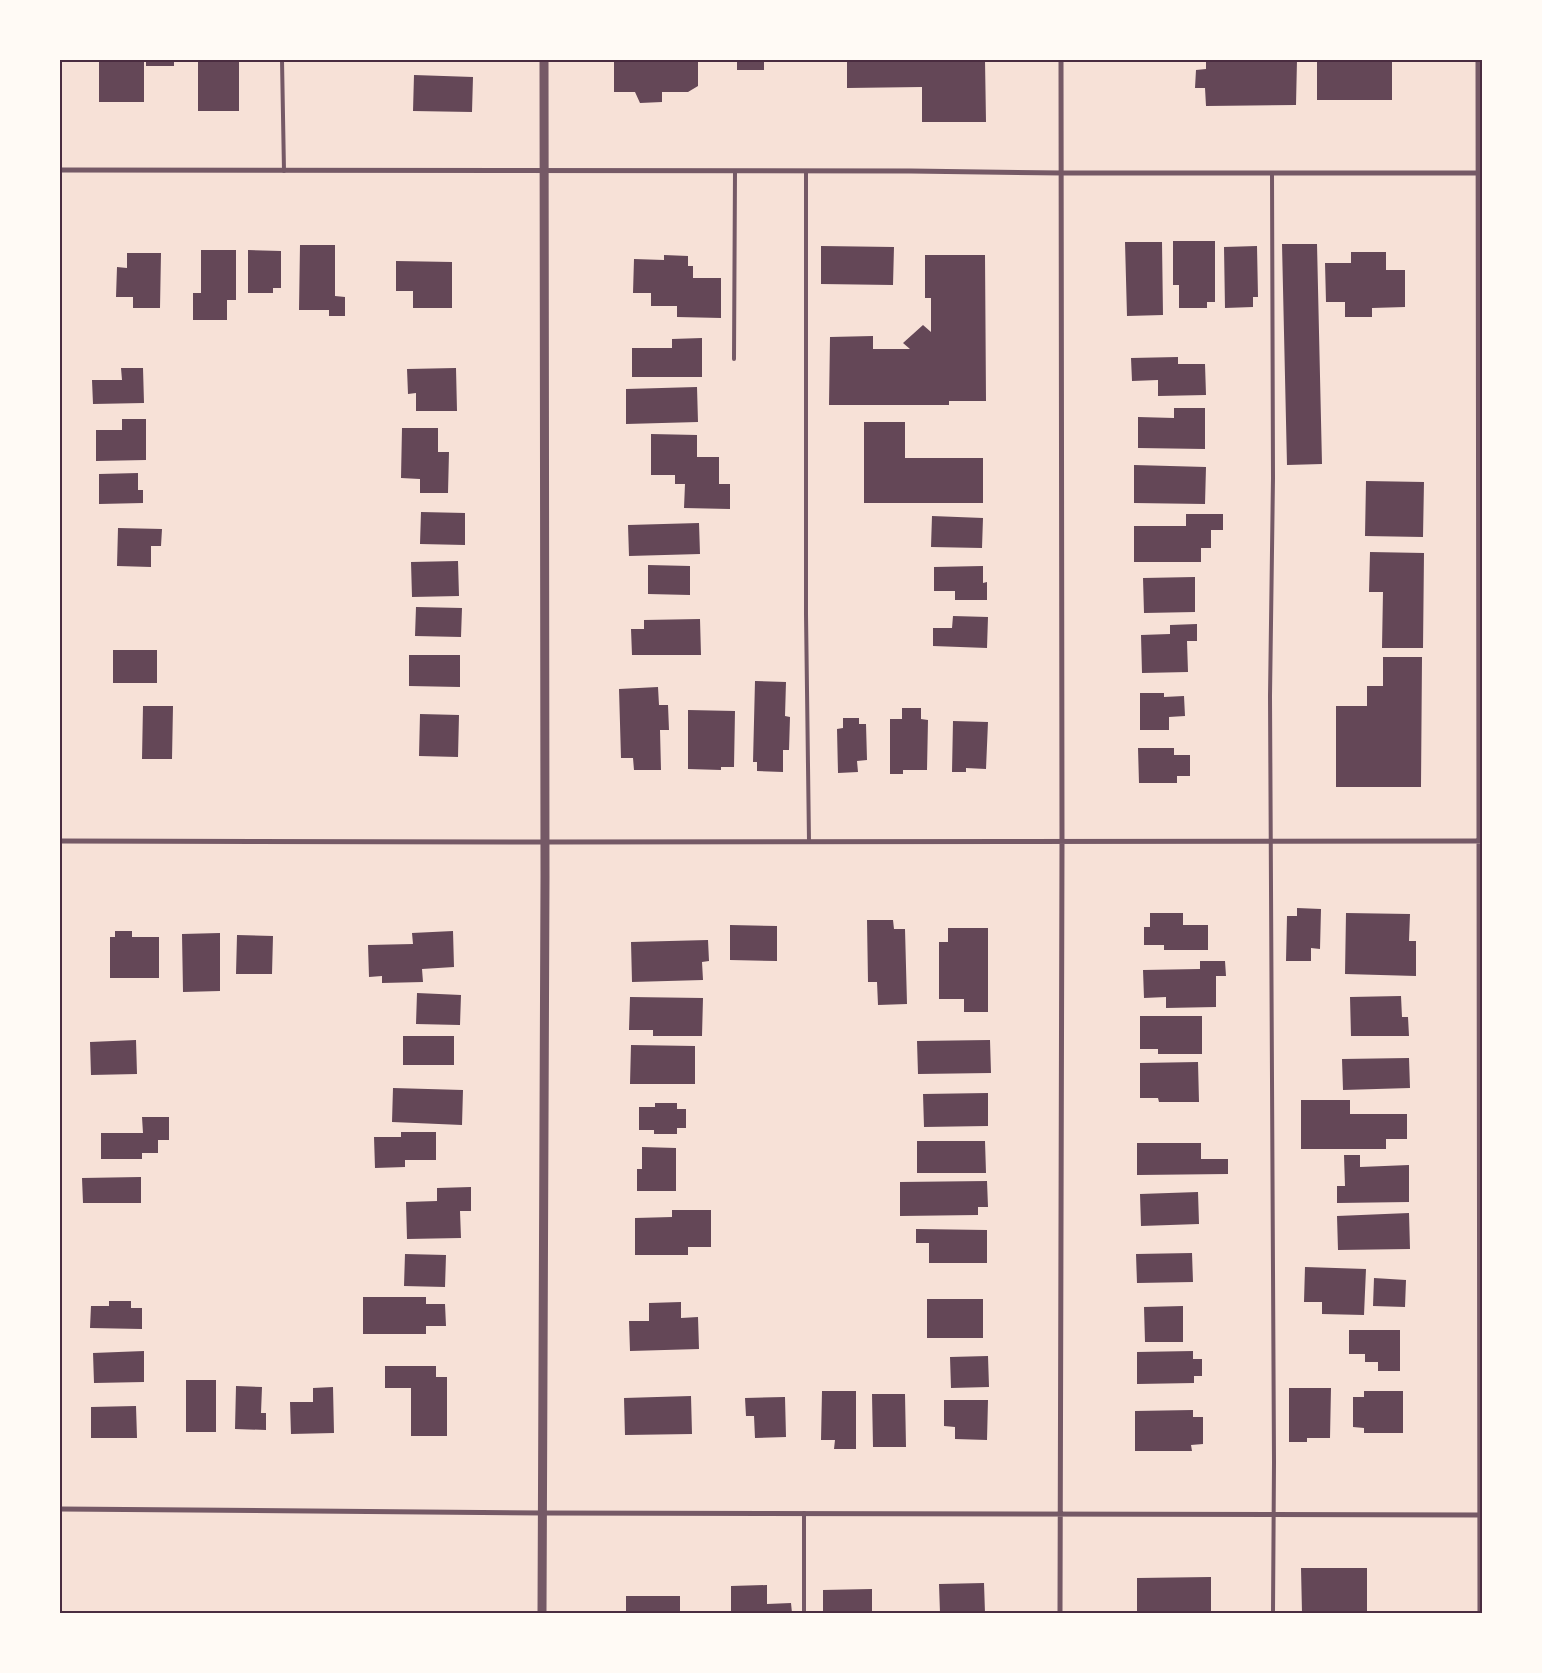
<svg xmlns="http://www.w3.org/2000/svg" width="1542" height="1673" font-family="'Playfair Display',serif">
  <rect width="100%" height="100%" fill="#f7e1d7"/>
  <!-- building -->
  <path fill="#644757" d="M 99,60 L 144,60 L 144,102 L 99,102 Z
    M 146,60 L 174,60 L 174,66 L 146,66 Z
    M 198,60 L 239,60 L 239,111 L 198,111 Z
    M 614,60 L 698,60 L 698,86 L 688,92 L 662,92 L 662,102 L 640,103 L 635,92 L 614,92 Z
    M 737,60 L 764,60 L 764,70 L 737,70 Z
    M 847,60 L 985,60 L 986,122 L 922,122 L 922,87 L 847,88 Z
    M 1206,60 L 1297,60 L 1296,105 L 1206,106 L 1205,88 L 1195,88 L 1196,70 L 1206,69 Z
    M 1317,60 L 1392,60 L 1392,100 L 1317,100 Z
    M 414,75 L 473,77 L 472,112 L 413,111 Z
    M 1173,241 L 1215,241 L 1215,302 L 1207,302 L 1207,308 L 1179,308 L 1179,285 L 1173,285 Z
    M 1125,242 L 1162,242 L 1163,315 L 1127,316 Z
    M 1282,244 L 1317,244 L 1322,464 L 1287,465 Z
    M 300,245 L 335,245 L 335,296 L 345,297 L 345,316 L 329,316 L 329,310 L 299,310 Z
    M 821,246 L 894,247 L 893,285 L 821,284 Z
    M 1257,246 L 1258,297 L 1253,297 L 1253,307 L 1225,308 L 1224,247 Z
    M 201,250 L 236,250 L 236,300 L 227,300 L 227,320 L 193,320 L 193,293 L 201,293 Z
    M 248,250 L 281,251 L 281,288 L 273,288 L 273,293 L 248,293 Z
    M 1351,252 L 1386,252 L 1386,270 L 1405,270 L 1405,307 L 1372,308 L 1372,317 L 1345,317 L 1345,302 L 1326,302 L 1325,263 L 1351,263 Z
    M 127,253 L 161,253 L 160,308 L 133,308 L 133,297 L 116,297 L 117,267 L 127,268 Z
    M 664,255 L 688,256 L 688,266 L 693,266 L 693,278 L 721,278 L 721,318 L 677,317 L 677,306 L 651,306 L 651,293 L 633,293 L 634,259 L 664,260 Z
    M 925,255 L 985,255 L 986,401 L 949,401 L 949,405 L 829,405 L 830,337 L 873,336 L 873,349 L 910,349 L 903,343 L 923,325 L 931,332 L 931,298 L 925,298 Z
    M 396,261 L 452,262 L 452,308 L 413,308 L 413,291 L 396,291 Z
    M 702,338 L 702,377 L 632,377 L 632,348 L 672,348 L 672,339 Z
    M 1178,357 L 1178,364 L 1205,364 L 1206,395 L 1158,396 L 1158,380 L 1132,381 L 1131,358 Z
    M 121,368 L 143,368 L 144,403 L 93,404 L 92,380 L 122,380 Z
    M 456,368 L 457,411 L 416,411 L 416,393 L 408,394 L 407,369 Z
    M 697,387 L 698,422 L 626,424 L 626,389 Z
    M 1174,408 L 1205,408 L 1205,449 L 1138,448 L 1138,417 L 1174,418 Z
    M 122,419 L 146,419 L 146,460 L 96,461 L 96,430 L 122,430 Z
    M 864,422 L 905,422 L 905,458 L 983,458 L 983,503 L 864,503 Z
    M 402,428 L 438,428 L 438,452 L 449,452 L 448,493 L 420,493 L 420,479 L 401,478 Z
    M 651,434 L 697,435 L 697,457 L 719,457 L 719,484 L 730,484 L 730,509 L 684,508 L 685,484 L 675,484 L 675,475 L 651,475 Z
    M 1134,465 L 1206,467 L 1205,504 L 1134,503 Z
    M 138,473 L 138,490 L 143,490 L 143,503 L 99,504 L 99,474 Z
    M 1366,481 L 1424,482 L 1423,537 L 1365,536 Z
    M 421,512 L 465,513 L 465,545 L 420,544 Z
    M 1186,514 L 1223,514 L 1223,530 L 1211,530 L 1211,548 L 1201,548 L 1201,562 L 1134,562 L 1134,526 L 1186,526 Z
    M 932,516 L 983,518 L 982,548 L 931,547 Z
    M 699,523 L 700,554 L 629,556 L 628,525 Z
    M 118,528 L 162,529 L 161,546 L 151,546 L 151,567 L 117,566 Z
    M 1370,552 L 1424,553 L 1423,648 L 1382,648 L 1383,592 L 1369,592 Z
    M 458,561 L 459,596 L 412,597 L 411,562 Z
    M 648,565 L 690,566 L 690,595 L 648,594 Z
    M 983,566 L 983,583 L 987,582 L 987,600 L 955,600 L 955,591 L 934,591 L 934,567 Z
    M 1195,577 L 1195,612 L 1144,613 L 1143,578 Z
    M 416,607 L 462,608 L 461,637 L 415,636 Z
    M 953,616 L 988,617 L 987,648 L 933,646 L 933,628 L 952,628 Z
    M 700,619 L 701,655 L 632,655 L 631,629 L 644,629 L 644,620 Z
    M 1197,624 L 1197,641 L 1187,641 L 1188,672 L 1142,673 L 1141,635 L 1170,634 L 1170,625 Z
    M 113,650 L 157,650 L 157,683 L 113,683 Z
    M 409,655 L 460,655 L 460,687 L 409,686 Z
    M 1383,657 L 1422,657 L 1421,787 L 1336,787 L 1336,706 L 1367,706 L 1367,686 L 1383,686 Z
    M 755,681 L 786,682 L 785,716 L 790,717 L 789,750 L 783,750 L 783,772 L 757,771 L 757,762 L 753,762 Z
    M 658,687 L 659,705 L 668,705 L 669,730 L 660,730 L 661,770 L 634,770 L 633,758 L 621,758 L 619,689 Z
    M 1140,693 L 1164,693 L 1164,697 L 1184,696 L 1185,716 L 1169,717 L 1169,730 L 1140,730 Z
    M 143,706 L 173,706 L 172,759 L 142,759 Z
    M 902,708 L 921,708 L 921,719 L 928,720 L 927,770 L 903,770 L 903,774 L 890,774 L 890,719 L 902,719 Z
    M 688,710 L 735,711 L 734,767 L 721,767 L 721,770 L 688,769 Z
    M 420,714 L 459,715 L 458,757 L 419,756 Z
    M 843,718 L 859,718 L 859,724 L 866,724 L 867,760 L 857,761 L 858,772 L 838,773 L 837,729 L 843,728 Z
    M 953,721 L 988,722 L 986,769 L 966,768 L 966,772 L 952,772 Z
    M 1138,748 L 1174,748 L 1174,755 L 1190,755 L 1190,776 L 1177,776 L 1177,783 L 1139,783 Z
    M 1297,908 L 1321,909 L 1320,949 L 1311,948 L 1311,961 L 1286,961 L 1287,916 L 1297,916 Z
    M 1150,913 L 1183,913 L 1183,925 L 1208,925 L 1208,950 L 1164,950 L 1164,945 L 1144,945 L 1144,927 L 1150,927 Z
    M 1346,913 L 1410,914 L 1409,941 L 1416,941 L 1416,976 L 1345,974 Z
    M 867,920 L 893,920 L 894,929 L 905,929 L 907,1004 L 878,1005 L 877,982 L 868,982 Z
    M 730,925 L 777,926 L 777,961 L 730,960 Z
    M 948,928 L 988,928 L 988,1012 L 964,1012 L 964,999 L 939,999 L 939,942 L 948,942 Z
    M 115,931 L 132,931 L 132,937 L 159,937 L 159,978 L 110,978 L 110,937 L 115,937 Z
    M 453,931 L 454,967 L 422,969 L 423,982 L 382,983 L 382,976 L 369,977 L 368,945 L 413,944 L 412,933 Z
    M 220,933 L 220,991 L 183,992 L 182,934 Z
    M 237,935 L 273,936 L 272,974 L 236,974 Z
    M 708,940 L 709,961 L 702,962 L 703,980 L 632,982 L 631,942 Z
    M 1200,961 L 1225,961 L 1226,976 L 1216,976 L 1216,1007 L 1166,1008 L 1166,997 L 1144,998 L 1143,970 L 1200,969 Z
    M 417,993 L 461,995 L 460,1025 L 416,1024 Z
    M 1401,996 L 1402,1017 L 1408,1017 L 1409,1036 L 1351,1036 L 1350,997 Z
    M 630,997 L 703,998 L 702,1036 L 653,1036 L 653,1030 L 629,1030 Z
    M 1140,1016 L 1202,1016 L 1202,1054 L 1158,1054 L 1158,1049 L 1140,1049 Z
    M 403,1036 L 454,1036 L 454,1065 L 403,1065 Z
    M 136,1040 L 137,1074 L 91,1075 L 90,1042 Z
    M 990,1040 L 991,1073 L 918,1074 L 917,1041 Z
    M 631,1045 L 695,1046 L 695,1084 L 630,1084 Z
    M 1409,1058 L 1410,1088 L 1343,1090 L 1342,1059 Z
    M 1198,1062 L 1199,1102 L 1159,1102 L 1158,1098 L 1140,1098 L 1140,1063 Z
    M 393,1088 L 463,1090 L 462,1125 L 392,1122 Z
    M 988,1093 L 988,1126 L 924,1127 L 923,1094 Z
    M 1301,1100 L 1350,1100 L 1350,1114 L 1407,1114 L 1407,1139 L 1386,1139 L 1386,1149 L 1301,1149 Z
    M 655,1103 L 677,1103 L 677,1109 L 686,1109 L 686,1128 L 677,1128 L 677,1134 L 654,1134 L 654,1130 L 639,1130 L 639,1107 L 655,1107 Z
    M 142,1117 L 169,1117 L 169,1140 L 158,1140 L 158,1153 L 142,1153 L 142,1159 L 101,1159 L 101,1133 L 143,1133 Z
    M 401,1132 L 436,1132 L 436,1160 L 405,1160 L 405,1167 L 375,1168 L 374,1137 L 401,1137 Z
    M 917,1141 L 985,1141 L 986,1173 L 917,1173 Z
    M 1137,1143 L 1201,1143 L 1201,1159 L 1228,1159 L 1228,1174 L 1137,1175 Z
    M 642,1147 L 676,1148 L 676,1191 L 637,1191 L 637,1169 L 642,1169 Z
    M 1344,1155 L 1360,1155 L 1360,1167 L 1409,1165 L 1409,1202 L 1337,1203 L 1337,1186 L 1345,1186 Z
    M 141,1177 L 141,1203 L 83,1203 L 82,1178 Z
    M 987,1181 L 988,1207 L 978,1207 L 978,1215 L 900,1216 L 900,1182 Z
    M 471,1187 L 471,1211 L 460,1211 L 461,1238 L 407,1239 L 406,1202 L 437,1201 L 437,1188 Z
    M 1198,1192 L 1199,1224 L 1141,1226 L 1140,1194 Z
    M 672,1210 L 711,1210 L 711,1247 L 688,1247 L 688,1255 L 635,1255 L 635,1218 L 672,1217 Z
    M 1409,1213 L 1410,1249 L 1338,1250 L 1337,1216 Z
    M 916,1229 L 987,1230 L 987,1263 L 929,1263 L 929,1243 L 916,1243 Z
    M 1192,1253 L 1193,1282 L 1137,1283 L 1136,1254 Z
    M 405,1254 L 446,1255 L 445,1287 L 404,1286 Z
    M 1305,1267 L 1366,1269 L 1364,1315 L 1322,1314 L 1322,1302 L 1304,1302 Z
    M 1374,1278 L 1406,1280 L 1405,1307 L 1373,1306 Z
    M 363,1297 L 426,1297 L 426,1304 L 445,1304 L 446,1326 L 426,1326 L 426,1334 L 363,1334 Z
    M 927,1299 L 983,1299 L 983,1338 L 927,1338 Z
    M 109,1301 L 131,1301 L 131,1308 L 142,1308 L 142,1329 L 90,1328 L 91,1306 L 109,1306 Z
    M 681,1302 L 681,1318 L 698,1317 L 699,1349 L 630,1351 L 629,1321 L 649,1321 L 649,1303 Z
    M 1183,1306 L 1183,1342 L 1145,1342 L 1144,1307 Z
    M 1349,1330 L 1400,1330 L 1400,1371 L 1378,1371 L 1378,1362 L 1365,1362 L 1365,1354 L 1349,1354 Z
    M 144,1351 L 144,1382 L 94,1383 L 93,1353 Z
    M 1193,1351 L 1193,1359 L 1202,1359 L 1202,1376 L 1194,1376 L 1194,1383 L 1137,1384 L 1137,1352 Z
    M 988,1356 L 989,1387 L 951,1388 L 950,1357 Z
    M 385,1366 L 436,1366 L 436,1377 L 447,1377 L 447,1436 L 411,1436 L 411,1388 L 385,1388 Z
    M 186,1380 L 216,1380 L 216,1432 L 186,1432 Z
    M 236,1386 L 262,1387 L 261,1413 L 266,1413 L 266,1430 L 235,1429 Z
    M 333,1387 L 334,1433 L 291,1434 L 290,1402 L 313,1402 L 313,1388 Z
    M 1289,1388 L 1331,1388 L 1330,1438 L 1307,1438 L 1307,1442 L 1289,1442 Z
    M 822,1391 L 856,1391 L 856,1449 L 834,1449 L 835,1440 L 821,1440 Z
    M 1364,1391 L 1403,1391 L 1403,1433 L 1364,1433 L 1364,1428 L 1353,1427 L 1353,1397 L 1364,1397 Z
    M 872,1394 L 905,1394 L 906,1447 L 873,1447 Z
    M 691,1396 L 692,1434 L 625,1435 L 624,1398 Z
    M 785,1397 L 786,1437 L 755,1438 L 754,1416 L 746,1416 L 745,1398 Z
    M 944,1400 L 988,1400 L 987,1440 L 955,1439 L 955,1427 L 944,1426 Z
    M 136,1406 L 137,1438 L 91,1438 L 91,1407 Z
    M 1193,1410 L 1193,1417 L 1203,1417 L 1203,1444 L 1191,1445 L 1192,1451 L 1135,1451 L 1135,1411 Z
    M 1301,1568 L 1367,1568 L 1367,1613 L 1302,1613 Z
    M 1211,1577 L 1211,1613 L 1137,1613 L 1137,1578 Z
    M 984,1583 L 985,1613 L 940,1613 L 939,1584 Z
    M 767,1585 L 767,1604 L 791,1603 L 792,1613 L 731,1613 L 731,1586 Z
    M 872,1589 L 872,1613 L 823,1613 L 823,1590 Z
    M 626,1596 L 680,1596 L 680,1613 L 626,1613 Z"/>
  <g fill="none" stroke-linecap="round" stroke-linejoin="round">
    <!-- service -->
    <path stroke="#755966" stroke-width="4" d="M 282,60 L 284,171
      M 806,171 L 806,614 L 809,841
      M 1272,173 L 1273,478 L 1270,696 L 1274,1462 L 1273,1613
      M 734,359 L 735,171
      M 804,1613 L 804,1513"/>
    <!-- minor -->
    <path stroke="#755966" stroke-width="5" d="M 1478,60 L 1480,1613
      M 60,170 L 911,171 L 1062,173 L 1482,173
      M 60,841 L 545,842 L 1482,841
      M 60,1509 L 543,1513 L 1482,1515
      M 1060,1613 L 1062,842 L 1061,60"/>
    <!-- tertiary -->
    <path stroke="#755966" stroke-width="9" d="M 542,1613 L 545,876 L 544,60"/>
  </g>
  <!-- border -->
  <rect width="1542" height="1673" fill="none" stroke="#fffaf5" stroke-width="122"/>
  <rect x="61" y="61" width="1420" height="1551" fill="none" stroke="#4a2c40" stroke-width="2"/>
</svg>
